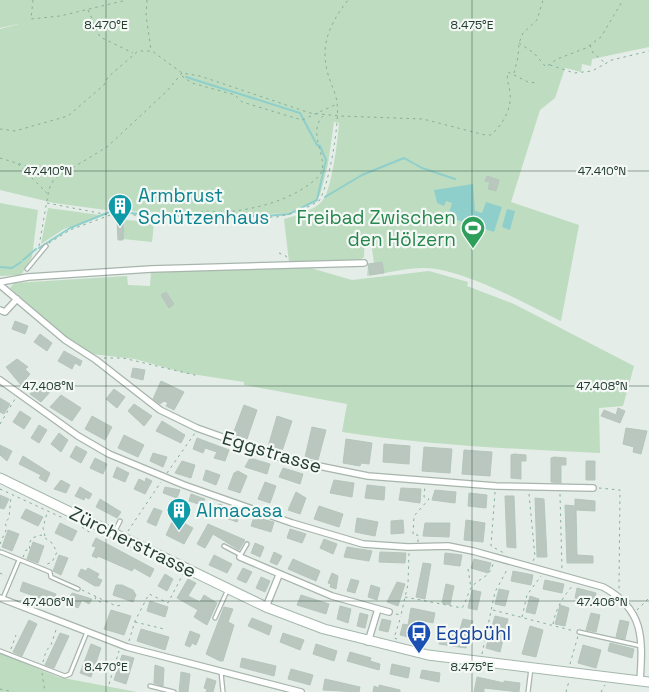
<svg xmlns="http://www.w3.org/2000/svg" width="649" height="692" font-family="'Space Grotesk',sans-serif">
  <rect width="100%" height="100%" fill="#e4ede7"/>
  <!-- green -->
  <path fill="#bedcc0" d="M 0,0 L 649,0 L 649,47 L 592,59 L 591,66 L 582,64 L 581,72 L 565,68 L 555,98 L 540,110 L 511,202 L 579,225 L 561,321 C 527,304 461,268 424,268 C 406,268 386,273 367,276 L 368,265 L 374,263 L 370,234 L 365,235 L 364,257 L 359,260 L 289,262 L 284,219 C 295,216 316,210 323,200 C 332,188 338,139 339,123 L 334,122 L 328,164 L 320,195 L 316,200 L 288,213 L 229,216 L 106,210 L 54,203 L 0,190 L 0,29 L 23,23 L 0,28 Z
    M 0,203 L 38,210 L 32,257 L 21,275 L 0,276 Z
    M 48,208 L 100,215 L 100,216 L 64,229 L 41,244 Z
    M 125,220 L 154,222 L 152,242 L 123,239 Z
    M 307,267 L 352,280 L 429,271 L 468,282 L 467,286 L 514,304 L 634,366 L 623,406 L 599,408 L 600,453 C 513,449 427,445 342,432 L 347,404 L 244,385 L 244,382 L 185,373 L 135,359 L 92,354 L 58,331 L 10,288 L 14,283 L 127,276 L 128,285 L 150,286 L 151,271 Z
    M 0,653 L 58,677 L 137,692 L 0,692 Z"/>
  <!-- water -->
  <path fill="#8fcfcb" d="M 473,184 L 475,211 L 482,213 L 486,202 L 502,207 L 494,232 L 448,217 L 452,203 L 446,201 L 444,206 L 437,203 L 434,190 Z
    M 507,209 L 515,211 L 510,230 L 502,227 Z"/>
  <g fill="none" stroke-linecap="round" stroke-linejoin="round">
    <!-- stream -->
    <path stroke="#8fcfcb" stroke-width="2" d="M 325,197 L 362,175 L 404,158 L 422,168 L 455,179
      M 39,248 L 70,228 L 112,211 L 158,216 L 265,216 L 289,214 L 317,200 L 326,160 L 320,146 L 317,145 L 300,113 L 186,77
      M 23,260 L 36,249
      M 0,267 L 12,268 L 21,262"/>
  </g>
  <!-- building -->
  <path fill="#b9c7bf" stroke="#b6c6bc" d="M 487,176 L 499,180 L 496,191 L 488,189 L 490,182 L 485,181 Z
    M 117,220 L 124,220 L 123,240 L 118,240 Z
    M 382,262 L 384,273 L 370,275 L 368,264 Z
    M 166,292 L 174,304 L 169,308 L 161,295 Z
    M 15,321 L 28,326 L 25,334 L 12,329 Z
    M 40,334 L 52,343 L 47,351 L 34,342 Z
    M 64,351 L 82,361 L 80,366 L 75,363 L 72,369 L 58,361 Z
    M 17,359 L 28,367 L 25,369 L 30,374 L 21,385 L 6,367 Z
    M 133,368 L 145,370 L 143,380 L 131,377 Z
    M 161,381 L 184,392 L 174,410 L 166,406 L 168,403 L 164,401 L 160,404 L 153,399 Z
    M 40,382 L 51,391 L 41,402 L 30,394 Z
    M 114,389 L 125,397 L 117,408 L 106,399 Z
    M 61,395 L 81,408 L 72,421 L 50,407 Z
    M 0,398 L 10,404 L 4,414 L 0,412 Z
    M 134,404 L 152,416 L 144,426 L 128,411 Z
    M 244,405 L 257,410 L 247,439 L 233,434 Z
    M 618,408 L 625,411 L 620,423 L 601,416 L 604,410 L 616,415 Z
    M 20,411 L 31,418 L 24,429 L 13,422 Z
    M 92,416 L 112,427 L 105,440 L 85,429 Z
    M 277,416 L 292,421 L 282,451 L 268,447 Z
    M 162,421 L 185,435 L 181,443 L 156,431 Z
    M 39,425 L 47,430 L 39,443 L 31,438 Z
    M 312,427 L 326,430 L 318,460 L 305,457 Z
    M 626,428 L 647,431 L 641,454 L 633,452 L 634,447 L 623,444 Z
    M 59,433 L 68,440 L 61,452 L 51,444 Z
    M 124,435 L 144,445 L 138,457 L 118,448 Z
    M 197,438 L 229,450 L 225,461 L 214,458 L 217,452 L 205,448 L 203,453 L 193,449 Z
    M 346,439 L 372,443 L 369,464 L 361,463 L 360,466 L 343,463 Z
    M 384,444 L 410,446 L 409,464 L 383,462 Z
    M 0,445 L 12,451 L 7,461 L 0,455 Z
    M 76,446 L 87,452 L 81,463 L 70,457 Z
    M 424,447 L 452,449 L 450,473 L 422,471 Z
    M 464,450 L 492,452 L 490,476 L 462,474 Z
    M 153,453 L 167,457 L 163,467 L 150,461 Z
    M 514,454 L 526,455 L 526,461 L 521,461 L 521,479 L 511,478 L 511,455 Z
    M 23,456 L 50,473 L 46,482 L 39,478 L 41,475 L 19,464 Z
    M 554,457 L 566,458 L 566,465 L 561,465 L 561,483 L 551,482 L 551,458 Z
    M 95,458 L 107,464 L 103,474 L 90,468 Z
    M 250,458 L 270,464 L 267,474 L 245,467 Z
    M 182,461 L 195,465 L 191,478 L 175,473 Z
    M 586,461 L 595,461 L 595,480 L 586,480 Z
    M 117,467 L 129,473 L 125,482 L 113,477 Z
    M 283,468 L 303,474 L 300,484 L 279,477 Z
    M 206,470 L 220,475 L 216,485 L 203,480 Z
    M 238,471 L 247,476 L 240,493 L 228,489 L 234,473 Z
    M 146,478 L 152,481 L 145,494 L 134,489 L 139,479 L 145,482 Z
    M 61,480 L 70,485 L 66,493 L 54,489 Z
    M 334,480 L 354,483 L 352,497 L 330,493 Z
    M 265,482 L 276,486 L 270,503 L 258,499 Z
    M 367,485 L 385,487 L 384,500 L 365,498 Z
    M 80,487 L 92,494 L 89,499 L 85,497 L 84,500 L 75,496 Z
    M 165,487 L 180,490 L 177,498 L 163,493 Z
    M 401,488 L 421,489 L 420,503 L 399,500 Z
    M 435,490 L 456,492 L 455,503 L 432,500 Z
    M 296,492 L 306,498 L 300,514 L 288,510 Z
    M 469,493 L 487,495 L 486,508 L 468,506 Z
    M 191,494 L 205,499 L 202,505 L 189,501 Z
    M 0,495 L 9,499 L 4,509 L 0,508 Z
    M 505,496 L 514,496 L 516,548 L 507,547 Z
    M 535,498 L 544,499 L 547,557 L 537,557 Z
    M 100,499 L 121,512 L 117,518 L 96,507 Z
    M 575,499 L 595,501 L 595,511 L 576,510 L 577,555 L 593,556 L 593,563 L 567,563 L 565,505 L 575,506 Z
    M 219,504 L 241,512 L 237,522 L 215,514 Z
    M 319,506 L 343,514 L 339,527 L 314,519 Z
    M 154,508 L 162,511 L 156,526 L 147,522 Z
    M 26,509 L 43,517 L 38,526 L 21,518 Z
    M 254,517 L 274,522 L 271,532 L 251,526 Z
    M 174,518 L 193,528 L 184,544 L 166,535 Z
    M 357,518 L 378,522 L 375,536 L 355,532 Z
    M 403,520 L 404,533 L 391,534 L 391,521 Z
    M 466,520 L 485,523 L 483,542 L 464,540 Z
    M 60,523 L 77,531 L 72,541 L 55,533 Z
    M 425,523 L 450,523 L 449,537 L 423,536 Z
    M 208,524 L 245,540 L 239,550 L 213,534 L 205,548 L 197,544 Z
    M 290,529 L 306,534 L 302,543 L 287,538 Z
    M 8,530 L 19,534 L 12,551 L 2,547 Z
    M 96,538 L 154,569 L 150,577 L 134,568 L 132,571 L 98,556 L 97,558 L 92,556 L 96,547 L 92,546 Z
    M 324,539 L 337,544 L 333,554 L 320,548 Z
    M 33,542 L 44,546 L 38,563 L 27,559 Z
    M 255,543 L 264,547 L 260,557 L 251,553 Z
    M 347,547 L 372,551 L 369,561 L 344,557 Z
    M 274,552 L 282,556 L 277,565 L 270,562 Z
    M 380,552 L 406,553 L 405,563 L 379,562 Z
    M 445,553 L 462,555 L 460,566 L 444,564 Z
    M 59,555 L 68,558 L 61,575 L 53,571 Z
    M 214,555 L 232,564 L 227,573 L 209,565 Z
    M 293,559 L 320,571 L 316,581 L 288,569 Z
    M 474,559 L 491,563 L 488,573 L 471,568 Z
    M 423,563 L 431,564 L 425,599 L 416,597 Z
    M 88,568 L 99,574 L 97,578 L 102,580 L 99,586 L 95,586 L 78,576 L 81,569 L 86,571 Z
    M 243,568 L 252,572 L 246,583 L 237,579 Z
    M 513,571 L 533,575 L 531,585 L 511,581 Z
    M 332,573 L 338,576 L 336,589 L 330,587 L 331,584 L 328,583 Z
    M 165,574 L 173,579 L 167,591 L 158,586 Z
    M 261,577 L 270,581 L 265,592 L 256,588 Z
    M 188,579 L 196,583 L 188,596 L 200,602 L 204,595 L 217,603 L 207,625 L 194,617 L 198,610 L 177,598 Z
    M 351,579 L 359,581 L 355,593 L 347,591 Z
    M 545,580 L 564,584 L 562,593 L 543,589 Z
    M 23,582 L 56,594 L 53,603 L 20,591 Z
    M 397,582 L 405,584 L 398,606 L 387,602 Z
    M 446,584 L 454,586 L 450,605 L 442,603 Z
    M 116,585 L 122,585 L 133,590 L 136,595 L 133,602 L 113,595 Z
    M 371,585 L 380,588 L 377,600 L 368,597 Z
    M 577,588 L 596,593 L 594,603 L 575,598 Z
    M 499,589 L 509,591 L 505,606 L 495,604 Z
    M 472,590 L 481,592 L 477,610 L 468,608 Z
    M 72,593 L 92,599 L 89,604 L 82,600 L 78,608 L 67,603 Z
    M 301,595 L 329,604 L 326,614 L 297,605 Z
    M 530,596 L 539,599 L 535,614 L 526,612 Z
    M 150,601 L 168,607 L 165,617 L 147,611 Z
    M 560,605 L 569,608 L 565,626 L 555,624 Z
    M 340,606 L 351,609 L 348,623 L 337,619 Z
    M 224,607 L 233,609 L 228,622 L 234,625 L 223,661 L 220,661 L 206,654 Z
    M 411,608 L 435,613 L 433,623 L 420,620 L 417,639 L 400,635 L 403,624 L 408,625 Z
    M 111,610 L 131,616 L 124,635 L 104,629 Z
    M 360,613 L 368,615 L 365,628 L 357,626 Z
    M 591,613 L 600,615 L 596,632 L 586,630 Z
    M 495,616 L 508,619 L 500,652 L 486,648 Z
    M 252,618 L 272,626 L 269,635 L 248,626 Z
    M 382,619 L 391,621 L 388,632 L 379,630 Z
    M 463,619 L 473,621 L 466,648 L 439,644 L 441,633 L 458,636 Z
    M 29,620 L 37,624 L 22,656 L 13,652 Z
    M 620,620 L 629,622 L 625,639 L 616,637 Z
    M 530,626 L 543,630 L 536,657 L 522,654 Z
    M 141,629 L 169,637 L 165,650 L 137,641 Z
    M 190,631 L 200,635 L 196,645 L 192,643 L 190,647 L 185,645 Z
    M 60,633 L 69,636 L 54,668 L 45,665 Z
    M 283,633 L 304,640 L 300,650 L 280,642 Z
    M 610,643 L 634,649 L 632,658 L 608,651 Z
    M 91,644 L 101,648 L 91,677 L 80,673 Z
    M 316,644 L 337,651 L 334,661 L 313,654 Z
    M 583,645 L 601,650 L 596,668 L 578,663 Z
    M 350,652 L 371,658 L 370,661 L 380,664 L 379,670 L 347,661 Z
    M 122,655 L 134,658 L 126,684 L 114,680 Z
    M 242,658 L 276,666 L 274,676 L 240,667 Z
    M 392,664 L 410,668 L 408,678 L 390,674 Z
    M 155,665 L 164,668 L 163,686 L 154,683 Z
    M 291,669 L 313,675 L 310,685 L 288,679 Z
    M 422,670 L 440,673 L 439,682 L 420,678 Z
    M 181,672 L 190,674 L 188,692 L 179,692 Z
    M 477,677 L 504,683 L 504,681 L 520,683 L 519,692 L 484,688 L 484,692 L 474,692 Z
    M 207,678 L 216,681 L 213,692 L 206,692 L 207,689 L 204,688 Z
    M 325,679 L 360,687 L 359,692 L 323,690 Z
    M 379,685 L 400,690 L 400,692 L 373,692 L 374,686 L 379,688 Z"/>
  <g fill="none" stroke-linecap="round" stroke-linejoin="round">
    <defs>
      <path id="service" d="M 27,269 L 46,246
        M 114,533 L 120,521
        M 224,546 L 241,555
        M 1,552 L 50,572 L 51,577 L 78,589
        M 240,556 L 247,544
        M 3,598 L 19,560
        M 215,618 L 228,589
        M 579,632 L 641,646
        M 0,651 L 65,676 L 70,674 L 87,632
        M 221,672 L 223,692
        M 150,686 L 174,692
        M 528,692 L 531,668"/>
      <path id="minor" d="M 0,282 L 28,277 L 151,269 L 364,263
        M 0,285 L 65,340 L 96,360 L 160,410 L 197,428 L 284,459 L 368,476 L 496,486 L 593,488
        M 0,310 L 5,312 L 17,299
        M 0,380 L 78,436 L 109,454 L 184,485 L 292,523 L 363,544 L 408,547 L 448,546 L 473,551 L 603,587 C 644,609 643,638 640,681
        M 240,557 L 332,596 L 389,612
        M 0,598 L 127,647 L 301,692
        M 266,607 L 279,575
        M 368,642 L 378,609"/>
      <path id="secondary" d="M 0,478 L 266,607 L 324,629 L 428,655 L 649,682"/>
    </defs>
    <!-- service casing -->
    <use href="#service" stroke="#a7b5ad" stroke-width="5.5"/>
    <!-- minor casing -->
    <use href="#minor" stroke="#a7b5ad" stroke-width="8"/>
    <!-- secondary casing -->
    <use href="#secondary" stroke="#a3b8ac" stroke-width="11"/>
    <!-- path -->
    <path stroke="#86af99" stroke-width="1" stroke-dasharray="2.5 4" stroke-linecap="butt" d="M 33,0 L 31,19 L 60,16 L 127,0
      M 147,0 L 146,15 L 151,50
      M 88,10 L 100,37 L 133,53
      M 519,43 L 534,53 L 546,67 L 557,59 L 586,48 L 601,37 L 623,0
      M 590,45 L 593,53 L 604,62
      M 550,65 L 574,73 L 592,71 L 612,60 L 649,51
      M 514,73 L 518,57 L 519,43 L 523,33 L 537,20 L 543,0
      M 182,76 L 192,83 L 235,95 L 242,102 L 302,120 L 337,104
      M 0,129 L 15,131 L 68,116 L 104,85 L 108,77 L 138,51 L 152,51 L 182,73 L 200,76 L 310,113 L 340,116 L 423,119 L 485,135 L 491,135 C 503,124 512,109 510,92 C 509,84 506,80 508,72 L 528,82 L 537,83
      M 0,158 L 59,176
      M 18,164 L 47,193
      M 47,203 L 109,215
      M 198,218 L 200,212 C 209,210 217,213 226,212 C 258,209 295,199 318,177 C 333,163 305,134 323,116
      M 49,243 L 70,230 L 113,214 L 197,218 L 277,217 L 300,211 L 319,201 C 329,186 340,121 337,103 C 336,92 329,81 327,70 C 320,42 332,21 348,0
      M 39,246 L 49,189 L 54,179 L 107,147 L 167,91 L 182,73
      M 279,253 L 286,256 L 287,259
      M 104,358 L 123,358 L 199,376
      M 0,424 L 15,399
      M 167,473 L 195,433
      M 599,488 L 620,490 L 619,590
      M 0,489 L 65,519
      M 495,492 L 491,546 L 504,553
      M 529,494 L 535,557 L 533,561
      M 560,494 L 562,570
      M 82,527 L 89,532 L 91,530
      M 128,531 L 161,482
      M 45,536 L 43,528 L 47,513
      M 418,542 L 418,535 L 413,535 L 414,516 L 429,499 L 424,497 L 425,486
      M 0,544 L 7,528 L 5,523 L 9,518 L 11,496
      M 23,557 L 26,550 L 30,550 L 29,544 L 32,538 L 41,535 L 52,543 L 57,552 L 52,562 L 45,565
      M 468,569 L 471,588
      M 0,573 L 6,576
      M 82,590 L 116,606 L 122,605
      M 96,597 L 95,599 L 102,603
      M 405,597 L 462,608 C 466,602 467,596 470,590 C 476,578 489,580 493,564
      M 493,610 L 574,631
      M 637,610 L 649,598
      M 396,614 L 401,615 L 408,584 L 409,553
      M 522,617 L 527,595 L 541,576
      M 135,622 L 164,629
      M 553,624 C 556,608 563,597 573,585
      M 397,639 L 394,638 L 401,616
      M 129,641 L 135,621 L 149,594 L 168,603 L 183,574
      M 11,649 L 16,635
      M 482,654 L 495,592 L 508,568
      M 43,662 L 46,651 L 51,645 L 57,627
      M 570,664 L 578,636
      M 42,673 L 45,692
      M 109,684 L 119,651
      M 0,689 L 13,692
      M 566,692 L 569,681
      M 601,692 L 605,685"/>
    <!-- service -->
    <use href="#service" stroke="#fff" stroke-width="3"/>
    <!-- minor -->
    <use href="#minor" stroke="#fff" stroke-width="5.5"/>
    <!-- secondary -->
    <use href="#secondary" stroke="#fff" stroke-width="9"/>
  </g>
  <!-- ticks -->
  <path fill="none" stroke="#243d31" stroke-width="1" stroke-opacity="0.45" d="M 106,0 L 106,692M 472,0 L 472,692M 0,171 L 649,171M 0,386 L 649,386M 0,601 L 649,601"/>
  <!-- icons -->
  <defs>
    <symbol id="building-pin" viewBox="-11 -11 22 30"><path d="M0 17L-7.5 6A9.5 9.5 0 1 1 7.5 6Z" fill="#0f9aa8" stroke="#f4f9f6"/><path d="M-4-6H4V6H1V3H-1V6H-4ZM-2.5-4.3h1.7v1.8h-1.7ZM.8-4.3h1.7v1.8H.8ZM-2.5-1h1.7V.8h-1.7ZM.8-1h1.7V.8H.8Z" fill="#fff"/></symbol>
    <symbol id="stadium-pin" viewBox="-11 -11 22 30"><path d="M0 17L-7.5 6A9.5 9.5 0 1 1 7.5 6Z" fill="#2e9e5b" stroke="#f4f9f6"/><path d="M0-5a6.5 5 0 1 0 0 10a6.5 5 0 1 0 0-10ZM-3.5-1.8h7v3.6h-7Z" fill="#fff"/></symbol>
    <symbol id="bus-pin" viewBox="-11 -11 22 30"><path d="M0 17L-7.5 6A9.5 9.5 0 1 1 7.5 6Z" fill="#1a4fb4" stroke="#f4f9f6"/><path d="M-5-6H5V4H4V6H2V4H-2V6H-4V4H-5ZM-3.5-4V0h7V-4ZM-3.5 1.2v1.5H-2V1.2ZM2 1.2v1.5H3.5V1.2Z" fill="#fff"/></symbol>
  </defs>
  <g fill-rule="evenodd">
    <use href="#building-pin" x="106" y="192" width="28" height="38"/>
    <use href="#stadium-pin" x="459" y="214" width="28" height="38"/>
    <use href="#building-pin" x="165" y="496" width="28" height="38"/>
    <use href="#bus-pin" x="405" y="619" width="28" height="38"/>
  </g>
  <g text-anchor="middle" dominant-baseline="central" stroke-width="4.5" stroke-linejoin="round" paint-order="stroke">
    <!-- culture labels -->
    <g font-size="19" fill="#0d838f" stroke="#f4f9f6" text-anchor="start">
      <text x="138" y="195">Armbrust<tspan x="138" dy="22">Schützenhaus</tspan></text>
      <text x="196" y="510">Almacasa</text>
    </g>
    <!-- leisure labels -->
    <g font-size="19" fill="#27864d" stroke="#f4f9f6" text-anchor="end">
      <text x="456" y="217">Freibad Zwischen<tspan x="456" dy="22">den Hölzern</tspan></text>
    </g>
    <!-- street labels -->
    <g font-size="19" fill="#243d31" stroke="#f4f9f6">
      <text transform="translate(272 452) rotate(17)">Eggstrasse</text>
      <text transform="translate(133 542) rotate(26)">Zürcherstrasse</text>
    </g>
    <!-- transit labels -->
    <g font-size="19" fill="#164399" stroke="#f4f9f6" text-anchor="start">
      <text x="436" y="633">Eggbühl</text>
    </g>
  </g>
  <g font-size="12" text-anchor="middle" fill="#243d31" stroke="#f4f9f6" stroke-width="4.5" stroke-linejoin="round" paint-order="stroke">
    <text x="106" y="29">8.470°E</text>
    <text x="472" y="29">8.475°E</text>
    <text x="48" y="175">47.410°N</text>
    <text x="602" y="175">47.410°N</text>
    <text x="48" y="390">47.408°N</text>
    <text x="602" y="390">47.408°N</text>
    <text x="48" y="606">47.406°N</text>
    <text x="602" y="606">47.406°N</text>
    <text x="106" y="671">8.470°E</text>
    <text x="472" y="671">8.475°E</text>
  </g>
</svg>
